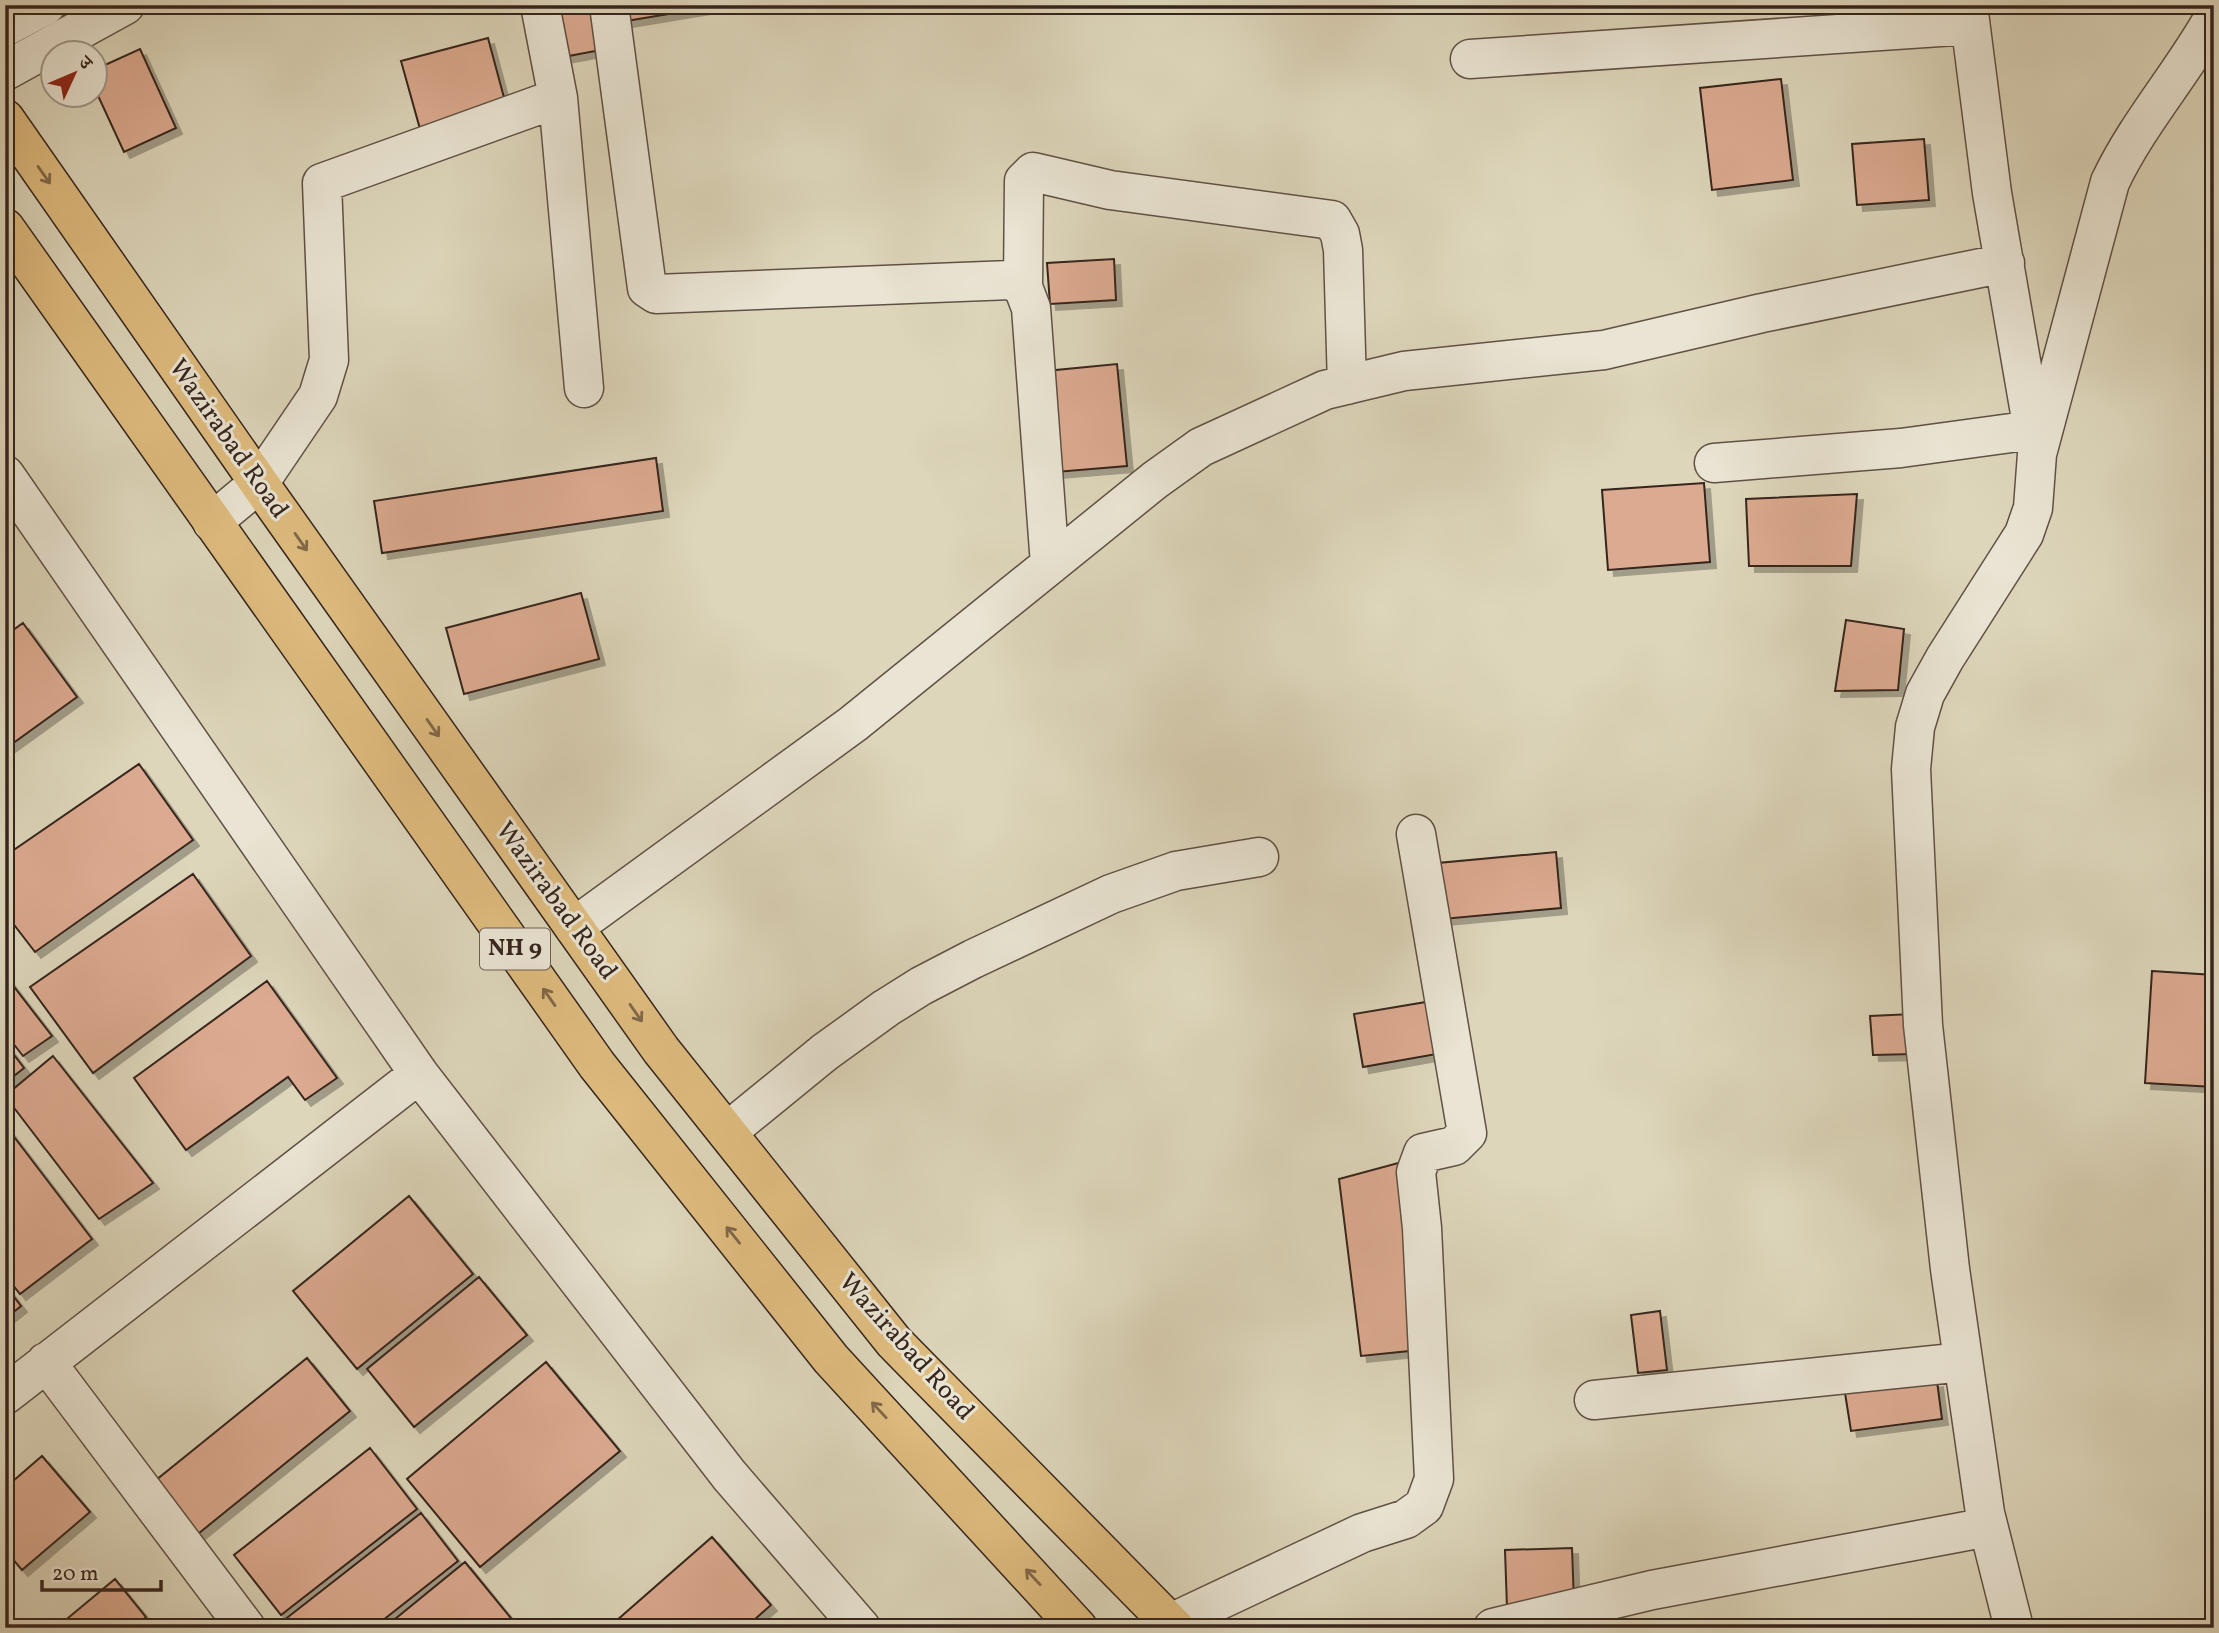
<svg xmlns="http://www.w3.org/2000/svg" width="2219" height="1633" font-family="Vollkorn,'Noto Serif Devanagari',serif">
  <defs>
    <filter id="shadow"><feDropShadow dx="6" dy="6" stdDeviation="0" flood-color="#0004"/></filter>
  </defs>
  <rect width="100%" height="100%" fill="#ddd6bb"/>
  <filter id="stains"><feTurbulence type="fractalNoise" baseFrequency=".00286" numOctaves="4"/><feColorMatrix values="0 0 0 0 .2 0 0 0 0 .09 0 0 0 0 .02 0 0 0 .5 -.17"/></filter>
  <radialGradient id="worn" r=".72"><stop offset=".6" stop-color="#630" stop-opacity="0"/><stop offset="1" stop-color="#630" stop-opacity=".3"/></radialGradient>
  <!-- building -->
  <path fill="#dcaa90" stroke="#36251e" stroke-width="2" filter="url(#shadow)" d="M 548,5 L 598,5 L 606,49 L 558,58 Z
    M 623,5 L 704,5 L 705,8 L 626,21 Z
    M 488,38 L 506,105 L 420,129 L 401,61 Z
    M 140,49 L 176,128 L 124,152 L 94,87 L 94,70 Z
    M 1781,79 L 1793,180 L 1712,190 L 1700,88 Z
    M 1924,139 L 1929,200 L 1857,205 L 1852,144 Z
    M 1114,259 L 1116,300 L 1050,304 L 1047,263 Z
    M 1117,364 L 1127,466 L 1056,472 L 1046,371 Z
    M 656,458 L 663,511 L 382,553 L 374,501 Z
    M 1704,483 L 1710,562 L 1608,570 L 1602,490 Z
    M 1857,494 L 1851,566 L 1749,566 L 1746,499 Z
    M 581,593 L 599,659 L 464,694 L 446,628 Z
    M 1846,620 L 1904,629 L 1898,690 L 1835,691 Z
    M 23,623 L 77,697 L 5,749 L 5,636 Z
    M 139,764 L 193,840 L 35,952 L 5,913 L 5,856 Z
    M 1556,852 L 1561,908 L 1443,919 L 1438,863 Z
    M 193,874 L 251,956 L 93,1073 L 30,987 Z
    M 2152,971 L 2214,975 L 2214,1087 L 2145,1083 Z
    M 5,975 L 52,1036 L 23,1056 L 5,1033 Z
    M 267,981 L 337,1078 L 305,1100 L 288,1077 L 186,1150 L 134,1078 Z
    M 1438,1000 L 1448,1052 L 1363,1067 L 1354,1014 Z
    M 1913,1014 L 1915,1054 L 1873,1055 L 1870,1016 Z
    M 5,1043 L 24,1068 L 5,1083 Z
    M 53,1056 L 153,1183 L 99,1219 L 5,1096 Z
    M 5,1125 L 92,1239 L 20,1294 L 5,1275 Z
    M 1402,1162 L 1419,1350 L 1361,1356 L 1339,1179 Z
    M 409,1196 L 473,1274 L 357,1369 L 293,1291 Z
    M 479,1277 L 527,1335 L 414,1427 L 367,1369 Z
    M 5,1285 L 21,1306 L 5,1319 Z
    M 1660,1311 L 1667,1370 L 1638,1373 L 1631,1315 Z
    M 307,1358 L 350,1411 L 188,1542 L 145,1489 Z
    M 546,1362 L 620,1451 L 480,1567 L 407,1479 Z
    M 1937,1381 L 1942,1419 L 1851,1431 L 1845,1393 Z
    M 370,1448 L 417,1509 L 281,1615 L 234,1555 Z
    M 42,1456 L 90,1512 L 22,1570 L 5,1550 L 5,1488 Z
    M 421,1513 L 458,1561 L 373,1628 L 274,1628 Z
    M 712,1537 L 771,1605 L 745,1628 L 608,1628 Z
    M 1572,1548 L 1574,1603 L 1507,1608 L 1505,1550 Z
    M 465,1562 L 519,1628 L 384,1628 Z
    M 115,1579 L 146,1617 L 133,1628 L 56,1628 Z"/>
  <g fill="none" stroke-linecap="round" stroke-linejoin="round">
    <defs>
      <path id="minor" d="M 540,5 L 558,98
        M 609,5 L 647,288 L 656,294 L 1011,280 L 1023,287 L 1031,308 L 1050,565
        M 1968,5 L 1992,193 L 2035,442
        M 5,27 L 46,5
        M 1470,59 L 1970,25
        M 5,71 L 125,5
        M 1023,287 L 1024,181 L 1033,172 L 1110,190 L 1332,220 L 1340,234 L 1343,250 L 1347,385
        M 1714,463 L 1901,448 L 2033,430
        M 5,475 L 419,1074 L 729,1475 L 861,1628
        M 212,522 L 259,483 L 318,396 L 329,360 L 322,183 L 558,98 L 584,388
        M 574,927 L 853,724 L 1155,480 L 1201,447 L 1325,390 L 1404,371 L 1604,350 L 1762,313 L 2005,263
        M 727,1132 L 825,1052 L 886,1008 L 921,986 L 973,959 L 1111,894 L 1176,871 L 1259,857
        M 46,1362 L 246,1628
        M 5,1395 L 419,1074
        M 1594,1400 L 1963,1362
        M 1171,1623 L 1362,1533 L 1406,1519 L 1424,1506 L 1434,1479 L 1422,1228 L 1416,1172 L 1423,1153 L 1454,1146 L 1467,1133 L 1416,834
        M 1493,1628 L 1652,1590 L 1988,1527
        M 2014,1628 L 1985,1513 L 1950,1269 L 1923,1025 L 1911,769 L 1915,727 L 1925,694 L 1945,658 L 2024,534 L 2033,508 L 2037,454 L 2110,182 C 2138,123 2182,74 2214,17"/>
      <path id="highway" d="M 5,119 L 259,483 L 661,1050 L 894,1342 L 1175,1628
        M 5,228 L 597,1065 L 831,1359 L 1078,1628"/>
    </defs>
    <!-- minor casing -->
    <use href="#minor" stroke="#605145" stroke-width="41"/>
    <!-- highway casing -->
    <use href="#highway" stroke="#36251e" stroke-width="41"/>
    <!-- minor -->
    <use href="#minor" stroke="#e9e4d3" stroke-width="38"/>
    <!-- highway -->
    <use href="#highway" stroke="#debb7e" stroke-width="38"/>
  </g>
  <!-- one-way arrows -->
  <defs><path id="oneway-shaft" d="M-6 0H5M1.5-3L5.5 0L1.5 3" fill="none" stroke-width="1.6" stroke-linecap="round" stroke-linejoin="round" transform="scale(1.75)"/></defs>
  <g stroke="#826849">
    <use href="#oneway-shaft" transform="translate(44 175) rotate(55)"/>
    <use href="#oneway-shaft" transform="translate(301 542) rotate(55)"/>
    <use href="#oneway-shaft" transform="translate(433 728) rotate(55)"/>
    <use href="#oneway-shaft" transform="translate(549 997) rotate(-125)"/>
    <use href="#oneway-shaft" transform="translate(636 1013) rotate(55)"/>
    <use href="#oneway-shaft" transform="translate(733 1235) rotate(-129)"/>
    <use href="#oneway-shaft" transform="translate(879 1410) rotate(-133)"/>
    <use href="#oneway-shaft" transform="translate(1033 1577) rotate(-133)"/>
  </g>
  <g text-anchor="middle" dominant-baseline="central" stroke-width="6" stroke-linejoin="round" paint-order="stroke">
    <!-- shield labels -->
    <rect fill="#e9e4d3" stroke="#6c5e54" stroke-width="2" x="480" y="928.5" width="70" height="41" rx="5"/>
    <g font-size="24" font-weight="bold" fill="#36251e">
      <text x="515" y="949">NH 9</text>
    </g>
    <!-- street labels -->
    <g font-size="26" fill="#36251e" stroke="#e9e4d3">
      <text transform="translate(228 439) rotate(55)">Wazirabad Road</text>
      <text transform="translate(556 901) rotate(54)">Wazirabad Road</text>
      <text transform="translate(906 1347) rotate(48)">Wazirabad Road</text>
    </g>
  </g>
  <!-- margin -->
  <rect width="2219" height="1633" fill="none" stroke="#ddd6bb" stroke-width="28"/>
  <rect x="7" y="7" width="2205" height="1619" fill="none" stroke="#36251e" stroke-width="3.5"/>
  <rect x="14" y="14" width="2191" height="1605" fill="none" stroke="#36251e" stroke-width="2"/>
  <!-- north arrow -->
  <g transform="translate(74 74) rotate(46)"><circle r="33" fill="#e9e4d3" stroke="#a1988b" stroke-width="2"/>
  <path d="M0-5L12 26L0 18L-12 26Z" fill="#8f2418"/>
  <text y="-10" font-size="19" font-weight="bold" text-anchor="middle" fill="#36251e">उ</text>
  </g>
  <!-- scale -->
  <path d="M42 1580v10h119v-10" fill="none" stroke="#36251e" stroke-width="3.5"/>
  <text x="52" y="1580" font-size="21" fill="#36251e" stroke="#e9e4d3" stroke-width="5" paint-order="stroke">20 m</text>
  <rect width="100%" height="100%" filter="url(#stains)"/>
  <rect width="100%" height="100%" fill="url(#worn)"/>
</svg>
